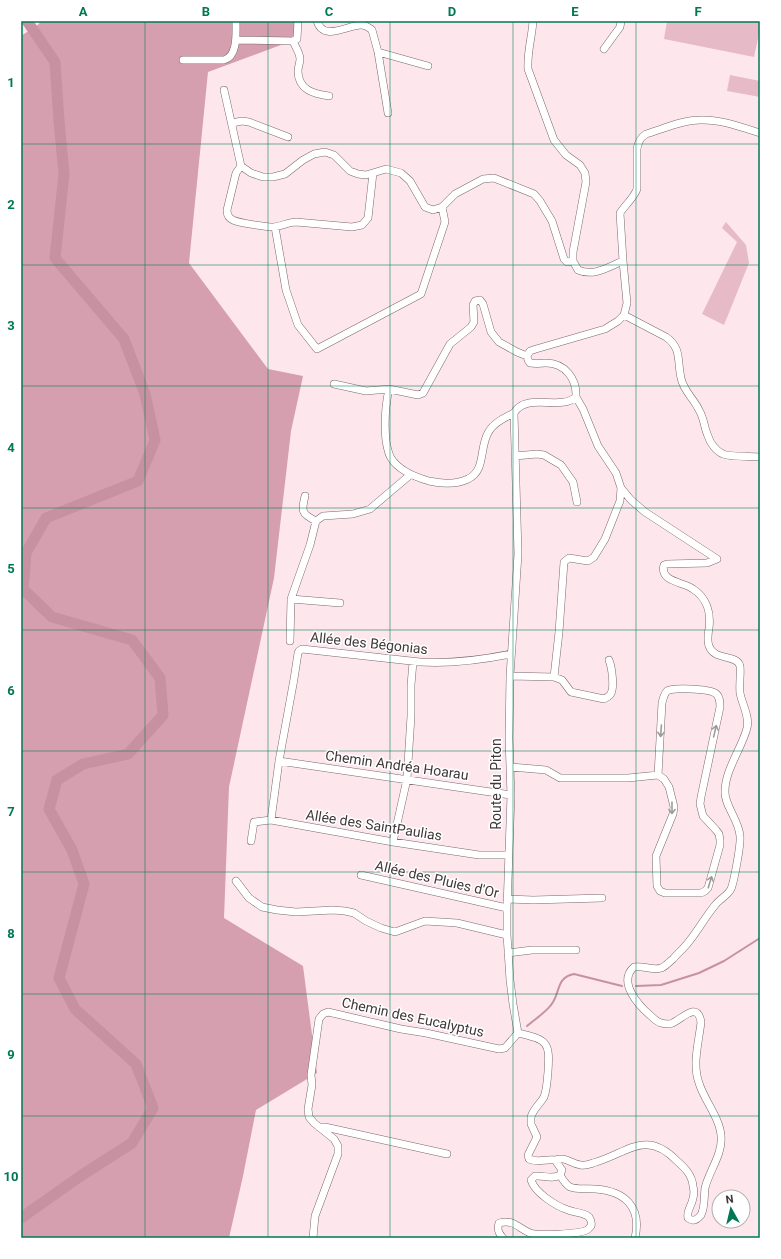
<svg xmlns="http://www.w3.org/2000/svg" width="781" height="1259" font-family="Roboto,sans-serif">
  <rect width="100%" height="100%" fill="#fde7ed"/>
  <!-- green -->
  <path fill="#e7bac7" d="M 667,21 L 760,21 L 760,29 L 754,57 L 664,39 Z
    M 730,75 L 760,81 L 760,97 L 727,91 Z
    M 726,222 L 746,245 L 749,263 L 724,325 L 702,314 L 737,242 L 722,228 Z"/>
  <!-- forest -->
  <path fill="#d69faf" d="M 40,21 L 298,21 L 297,39 L 208,72 L 189,263 L 268,369 L 303,376 L 291,431 L 274,578 L 229,787 L 224,918 L 303,966 L 317,1073 L 256,1110 L 243,1176 L 229,1238 L 21,1238 L 21,36 L 39,24 Z"/>
  <g fill="none" stroke-linecap="round" stroke-linejoin="round">
    <!-- stream -->
    <path stroke="#c791a1" stroke-width="2" d="M 636,986 L 661,985 L 699,973 L 724,961 L 760,938
      M 527,1026 C 535,1019 545,1013 551,1005 C 561,993 555,978 574,974 L 622,986"/>
    <!-- river -->
    <path stroke="#c791a1" stroke-width="11" d="M 21,1218 L 82,1175 L 132,1143 L 153,1108 L 136,1064 L 75,1009 L 59,978 L 84,884 L 72,850 L 49,809 L 57,780 L 83,764 L 128,754 L 163,715 L 160,678 L 132,640 L 52,617 L 23,589 L 26,553 L 46,518 L 138,481 L 155,440 L 145,394 L 124,339 L 55,258 L 64,174 L 59,121 L 55,62 L 27,21"/>
    <defs>
      <path id="minor" d="M 317,21 C 323,42 348,25 361,25 C 366,25 368,27 372,30 L 378,52 L 388,113
        M 533,21 C 532,37 527,52 528,69 L 554,140 L 566,155 L 580,165 L 585,173 L 586,182 L 573,252 L 573,261 L 578,270 C 594,277 608,267 623,261
        M 236,40 L 293,41 L 297,39 L 298,21
        M 293,41 C 295,46 300,53 300,59 C 300,63 298,67 298,71 C 298,90 314,94 329,96
        M 604,49 L 620,27 L 621,21
        M 378,52 L 428,66
        M 183,60 L 224,60 C 238,56 236,33 236,21
        M 224,90 L 241,166 L 251,173 L 263,177 L 273,177 L 285,174 L 303,160 L 314,154 L 325,152 L 334,155 L 350,171 L 358,174 L 366,175 L 386,169 L 401,173 L 410,181 L 425,207 L 433,210 L 442,207 L 455,194 L 483,179 L 494,178 L 534,194 L 540,201 L 552,221 L 564,259 L 567,262 L 573,261
        M 232,123 L 242,121 L 249,122 L 288,137
        M 241,166 L 236,173 L 227,210 C 227,214 228,218 233,220 C 238,223 268,227 274,227 C 282,226 289,222 296,222 L 352,227 L 362,225 L 368,218 L 373,173
        M 275,227 L 286,290 L 298,325 L 317,349 L 421,294 L 445,222 L 442,207
        M 624,315 L 666,337 C 682,348 677,361 681,378 C 683,390 694,399 699,410 C 704,418 704,427 708,436 C 710,443 716,451 723,454 C 729,457 752,456 760,457
        M 334,384 L 366,391 L 389,389 L 418,395 L 423,393 L 450,344 L 471,327 L 474,322 L 473,305 L 475,301 L 480,300 L 483,304 L 491,332 L 499,342 L 517,352 L 527,356
        M 389,389 C 385,407 384,422 386,441 C 387,446 388,453 391,458 C 399,471 415,477 429,481 C 442,484 455,485 468,479 C 486,470 479,449 488,433 C 493,423 504,418 514,413
        M 515,456 L 537,454 L 544,455 L 561,465 L 573,482 L 577,502
        M 305,496 C 301,512 302,514 316,521
        M 291,599 L 340,603
        M 290,641 L 291,599 L 310,545 L 316,521 L 323,516 L 353,514 L 370,509 L 410,475
        M 510,676 L 554,677 L 562,680 L 571,692 L 604,699 C 606,698 608,697 610,695 C 615,689 612,668 609,660
        M 554,677 L 559,632 L 564,562 L 569,558 L 588,561 L 594,557 L 605,539 L 620,501 L 621,488 L 616,473 L 598,446 L 583,409 L 576,397
        M 279,761 L 511,795
        M 511,767 L 546,770 L 560,778 L 628,778 L 658,775 L 664,779 L 669,787 L 674,807 L 673,814 L 656,856 L 657,886 L 660,891 L 665,893 L 701,893 L 705,891 L 708,888 L 720,845 L 720,840 L 719,834 L 716,830 L 703,816 L 700,804 L 701,797 L 720,707 C 720,702 720,696 715,693 C 709,689 673,687 667,691 C 664,694 663,699 662,703 L 658,775
        M 271,820 L 279,761 L 294,679 L 298,653 L 299,651 L 302,649 L 420,662 C 451,664 481,660 511,654
        M 251,841 L 254,822 L 271,820 L 393,842 L 479,855 L 509,855
        M 393,842 L 407,779 L 411,716 L 411,685 L 413,662
        M 361,875 L 507,908
        M 236,881 L 249,898 L 262,907 L 277,910 L 296,912 L 333,910 L 345,911 L 354,913 L 366,921 L 381,928 L 395,932 L 425,921 L 457,923 L 507,935
        M 507,899 L 533,900 L 602,898
        M 508,953 L 532,950 L 576,950
        M 518,1033 L 513,1004 L 510,980 L 507,935 L 507,908 L 511,795 L 509,738 L 510,676 L 518,554 L 514,413 C 526,392 560,411 576,397 C 577,379 565,363 546,363 C 541,363 536,364 530,363 L 528,360 L 527,356 L 530,351 L 536,349 L 605,329 L 618,321 L 624,315 L 627,303 L 623,261 L 620,213 C 625,205 634,198 637,189 L 637,149 C 638,142 640,138 646,134 C 663,129 682,120 700,120 C 720,119 741,127 760,133
        M 319,1127 L 325,1127 L 447,1154
        M 555,1160 C 567,1156 570,1164 581,1165 C 585,1166 590,1164 593,1163 C 627,1154 645,1128 677,1161 C 685,1168 692,1175 693,1186 C 694,1190 694,1195 693,1198 C 692,1206 686,1210 688,1218 C 693,1222 697,1220 701,1215 C 705,1208 704,1196 705,1188 C 709,1171 723,1154 721,1136 C 720,1118 704,1100 699,1083 C 692,1064 699,1041 701,1022 C 697,999 681,1021 670,1024 C 667,1024 664,1024 661,1023 C 657,1022 654,1019 651,1016 C 639,1006 617,982 634,967 C 643,965 653,971 661,968 C 665,967 669,962 673,959 C 677,954 683,949 687,944 C 698,931 705,917 716,904 C 720,899 728,895 731,889 C 734,882 741,844 740,836 C 739,820 724,805 725,791 C 725,770 742,748 747,728 C 750,717 742,704 740,693 C 739,685 741,673 740,666 C 737,654 714,661 709,646 C 707,641 708,634 709,628 C 711,613 707,598 693,589 C 684,582 659,582 664,565 L 667,564 L 707,563 L 717,559 L 645,512 L 631,500 L 621,488
        M 560,1175 C 563,1180 565,1184 570,1187 C 578,1190 586,1188 595,1189 C 625,1191 642,1207 635,1238
        M 313,1238 L 315,1216 L 338,1154 L 338,1146 L 334,1139 L 314,1123 L 309,1117 L 308,1109 L 312,1085 L 311,1075 L 319,1019 L 323,1014 L 328,1012 L 401,1029 L 426,1033 L 499,1049 L 505,1048 L 518,1033
        M 503,1238 C 498,1233 497,1229 499,1223 C 514,1219 518,1228 530,1233 C 538,1236 579,1234 587,1230 C 588,1230 590,1227 591,1226 C 592,1223 591,1220 589,1217 C 583,1212 575,1213 568,1210 C 556,1206 535,1193 531,1180 L 535,1176 C 544,1175 551,1180 560,1175 L 562,1170 L 555,1160 C 546,1159 537,1163 529,1159 L 528,1155 L 537,1137 L 531,1124 L 531,1117 C 533,1109 540,1104 544,1097 C 547,1089 547,1081 548,1072 C 550,1042 548,1040 518,1033"/>
    </defs>
    <!-- minor casing -->
    <use href="#minor" stroke="#7a686d" stroke-width="8"/>
    <!-- minor -->
    <use href="#minor" stroke="#fff" stroke-width="7"/>
  </g>
  <!-- one-way arrows -->
  <defs><path id="oneway-shaft" d="M-6 0H5M1.5-3L5.5 0L1.5 3" fill="none" stroke-width="1.6" stroke-linecap="round" stroke-linejoin="round"/></defs>
  <g stroke="#9f9b9c">
    <use href="#oneway-shaft" transform="translate(661 731) rotate(94)"/>
    <use href="#oneway-shaft" transform="translate(715 731) rotate(-77)"/>
    <use href="#oneway-shaft" transform="translate(672 808) rotate(90)"/>
    <use href="#oneway-shaft" transform="translate(710 882) rotate(-73)"/>
  </g>
  <!-- grid -->
  <path fill="none" stroke="#007855" stroke-width="1" stroke-opacity="0.55" d="M 145,21 L 145,1238M 268,21 L 268,1238M 390,21 L 390,1238M 513,21 L 513,1238M 636,21 L 636,1238M 21,144 L 760,144M 21,265 L 760,265M 21,386 L 760,386M 21,508 L 760,508M 21,630 L 760,630M 21,751 L 760,751M 21,872 L 760,872M 21,994 L 760,994M 21,1116 L 760,1116"/>
  <g text-anchor="middle" dominant-baseline="central" stroke-width="3" stroke-linejoin="round" paint-order="stroke">
    <!-- street labels -->
    <g font-size="14" fill="#3f3739" stroke="#fff">
      <text transform="translate(369 643) rotate(6)">Allée des Bégonias</text>
      <text transform="translate(397 765) rotate(8)">Chemin Andréa Hoarau</text>
      <text transform="translate(496 784) rotate(-90)">Route du Piton</text>
      <text transform="translate(374 825) rotate(9)">Allée des SaintPaulias</text>
      <text transform="translate(437 879) rotate(13)">Allée des Pluies d'Or</text>
      <text transform="translate(413 1017) rotate(12)">Chemin des Eucalyptus</text>
    </g>
  </g>
  <!-- border -->
  <rect width="781" height="1259" fill="none" stroke="#ffffff" stroke-width="44"/>
  <!-- north arrow -->
  <g transform="translate(731 1209) rotate(352)"><circle r="19" fill="#ffffff" stroke="#b2afb0"/>
  <path d="M0-3L7 15L0 10L-7 15Z" fill="#007855"/>
  <text y="-6" font-size="11" font-weight="bold" text-anchor="middle" fill="#3f3739">N</text>
  </g>
  <rect x="22" y="22" width="737" height="1215" fill="none" stroke="#007855" stroke-width="1.5"/>
  <g font-size="13" text-anchor="middle" font-weight="bold" fill="#007855">
    <text x="83" y="16">A</text>
    <text x="206" y="16">B</text>
    <text x="329" y="16">C</text>
    <text x="452" y="16">D</text>
    <text x="575" y="16">E</text>
    <text x="698" y="16">F</text>
    <text x="11" y="87">1</text>
    <text x="11" y="209">2</text>
    <text x="11" y="330">3</text>
    <text x="11" y="452">4</text>
    <text x="11" y="573">5</text>
    <text x="11" y="695">6</text>
    <text x="11" y="816">7</text>
    <text x="11" y="938">8</text>
    <text x="11" y="1059">9</text>
    <text x="11" y="1181">10</text>
  </g>
</svg>
